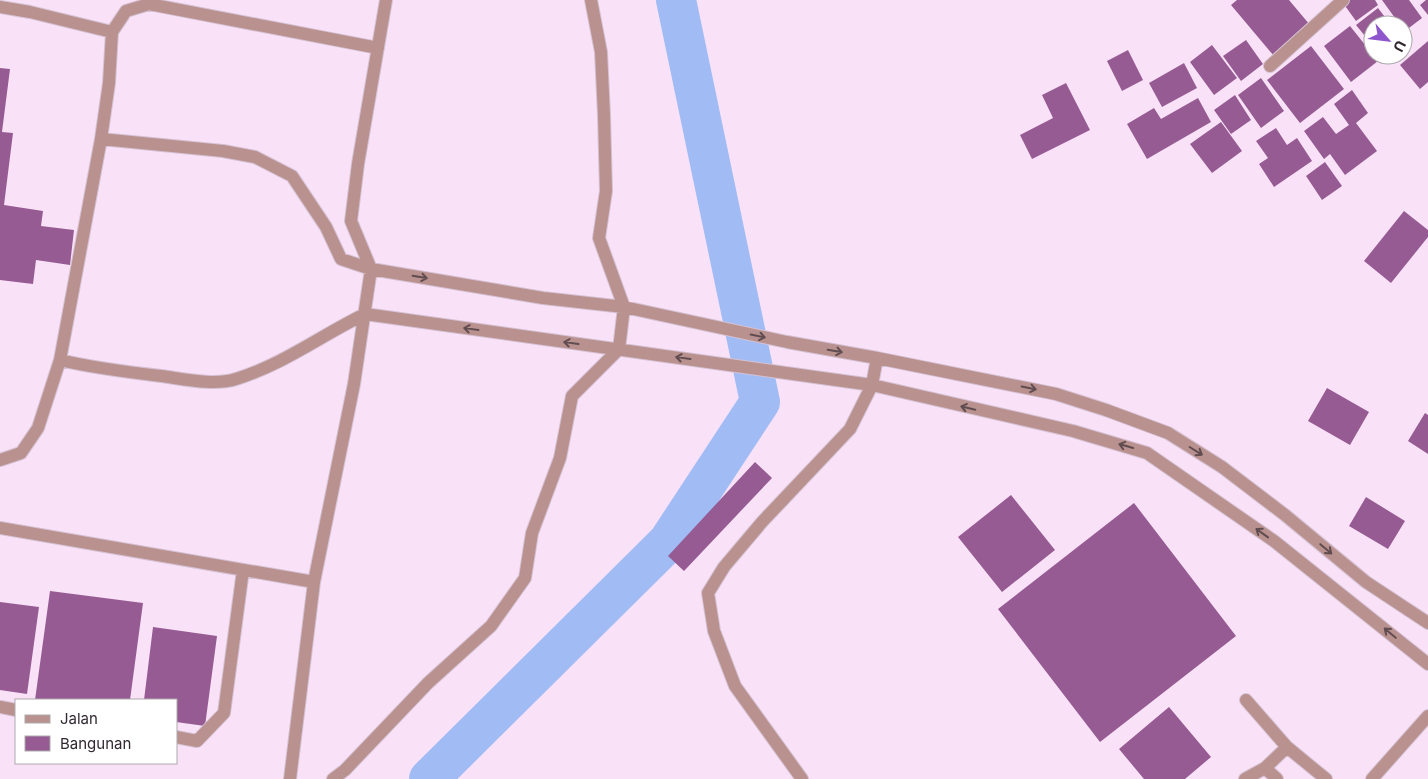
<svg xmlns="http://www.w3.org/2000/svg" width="1428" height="779" font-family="Inter,sans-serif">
  <rect width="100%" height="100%" fill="#f9e2f7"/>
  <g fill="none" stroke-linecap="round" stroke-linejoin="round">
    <!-- river -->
    <path stroke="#a1bcf5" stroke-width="40" d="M 429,779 L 668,542 L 760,402 L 676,0"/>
  </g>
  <!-- building -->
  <path fill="#965b93" d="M 1237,0 L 1289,0 L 1310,25 L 1274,56 L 1231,5 Z
    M 1348,0 L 1375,0 L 1378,5 L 1356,21 L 1343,3 Z
    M 1382,0 L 1409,0 L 1422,18 L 1405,31 L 1403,25 L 1400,25 Z
    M 1426,0 L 1428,0 L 1428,15 L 1420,5 Z
    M 1378,8 L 1391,25 L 1373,25 L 1373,38 L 1369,41 L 1356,25 Z
    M 1350,26 L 1378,61 L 1351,82 L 1324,46 Z
    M 1246,40 L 1263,64 L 1241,81 L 1223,56 Z
    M 1428,41 L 1428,82 L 1420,89 L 1400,65 Z
    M 1212,45 L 1237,78 L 1214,95 L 1190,62 Z
    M 1311,46 L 1344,89 L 1300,123 L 1267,80 Z
    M 1128,50 L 1143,80 L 1122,91 L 1107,61 Z
    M 1184,63 L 1197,88 L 1162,107 L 1149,83 Z
    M 0,68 L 10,69 L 2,132 L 13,133 L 4,205 L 43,211 L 41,226 L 74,230 L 70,265 L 36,260 L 33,284 L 0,280 Z
    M 1261,78 L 1284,111 L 1261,128 L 1238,95 Z
    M 1066,83 L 1090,130 L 1032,159 L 1020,135 L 1053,118 L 1042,95 Z
    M 1352,90 L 1368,113 L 1356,123 L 1377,151 L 1345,175 L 1330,154 L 1324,159 L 1304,131 L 1323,117 L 1336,134 L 1349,125 L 1334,104 Z
    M 1235,95 L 1251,120 L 1231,134 L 1214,110 Z
    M 1198,98 L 1211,122 L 1147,159 L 1127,124 L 1154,108 L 1161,119 Z
    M 1221,122 L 1242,151 L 1212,173 L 1190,144 Z
    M 1276,128 L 1287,145 L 1297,138 L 1312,161 L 1274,187 L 1259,164 L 1268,158 L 1256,141 Z
    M 1325,162 L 1342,186 L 1322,200 L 1306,176 Z
    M 1404,211 L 1428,230 L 1428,237 L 1391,283 L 1364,261 Z
    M 1327,388 L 1369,412 L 1350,445 L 1308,421 Z
    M 1425,413 L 1428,415 L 1428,454 L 1408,441 Z
    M 755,462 L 772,478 L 684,571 L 668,556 Z
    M 1011,495 L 1055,550 L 1002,592 L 958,537 Z
    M 1366,497 L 1405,521 L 1388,549 L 1349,526 Z
    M 1134,503 L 1236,636 L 1100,742 L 998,609 Z
    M 50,591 L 143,603 L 130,700 L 35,700 Z
    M 0,602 L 39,607 L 27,694 L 0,690 Z
    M 153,627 L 217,636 L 205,726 L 176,722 L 176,700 L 144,700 Z
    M 1169,707 L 1211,757 L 1185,779 L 1144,779 L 1119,749 Z"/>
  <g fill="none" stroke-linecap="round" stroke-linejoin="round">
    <defs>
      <path id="minor" d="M 0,7 L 30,12 L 112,32 L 109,83 L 101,139 L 223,151 L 255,157 L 292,176 L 326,227 L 341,259 L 371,269 L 543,298 L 624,307 L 787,342 L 877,358 L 1056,394 L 1106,410 L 1168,433 L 1222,467 L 1285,515 L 1366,582 L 1428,623
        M 112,32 L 126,11 L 149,4 L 378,48
        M 1270,66 L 1343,0
        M 60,360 C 93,368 127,372 161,376 C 184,379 214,386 236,379 C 282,365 322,335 365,314 L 872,385 L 1073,431 L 1147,453 L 1274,541 L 1428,664
        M 0,460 L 21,453 L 38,428 L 60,360 L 101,139
        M 0,528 L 314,582
        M 1246,700 L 1287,747
        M 0,707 L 16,710
        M 176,737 L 197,741 L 224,713 L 243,570
        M 1265,768 L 1287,747 L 1326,779
        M 290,779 L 314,582 L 354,384 L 371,269 L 351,221 L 358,164 L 386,0
        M 333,779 L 345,770 L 428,683 L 491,626 L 525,578 L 532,533 L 560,458 L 572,396 L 619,349 L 624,307 L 599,238 L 606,191 L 604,115 L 601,52 L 591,0
        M 802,779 L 735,686 L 714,631 L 708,593 L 724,567 L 762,522 L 850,429 L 872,385 L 877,358
        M 1245,779 L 1265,768 L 1277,779
        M 1372,779 L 1428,716"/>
    </defs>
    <!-- minor casing -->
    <use href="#minor" stroke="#d5c1d3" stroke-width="14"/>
    <!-- minor -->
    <use href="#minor" stroke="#b9918e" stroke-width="12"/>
  </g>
  <!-- one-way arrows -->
  <defs><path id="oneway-shaft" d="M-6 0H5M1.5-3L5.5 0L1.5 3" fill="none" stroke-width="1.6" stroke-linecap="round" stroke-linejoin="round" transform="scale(1.25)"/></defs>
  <g stroke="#614d51">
    <use href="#oneway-shaft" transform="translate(420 277) rotate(10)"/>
    <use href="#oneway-shaft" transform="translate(471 329) rotate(-172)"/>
    <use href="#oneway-shaft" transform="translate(758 336) rotate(12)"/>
    <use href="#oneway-shaft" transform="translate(571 343) rotate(-172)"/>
    <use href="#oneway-shaft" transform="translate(835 351) rotate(10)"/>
    <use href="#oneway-shaft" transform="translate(683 358) rotate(-172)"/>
    <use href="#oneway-shaft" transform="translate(1029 388) rotate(11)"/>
    <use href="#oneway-shaft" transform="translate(968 408) rotate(-167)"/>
    <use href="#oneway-shaft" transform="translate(1126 446) rotate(-164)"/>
    <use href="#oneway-shaft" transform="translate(1196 451) rotate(32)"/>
    <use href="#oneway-shaft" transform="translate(1262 533) rotate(-144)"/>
    <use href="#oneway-shaft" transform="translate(1326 549) rotate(40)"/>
    <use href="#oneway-shaft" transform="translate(1390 633) rotate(-140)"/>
  </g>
  <!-- legend -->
  <rect x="15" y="699" width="162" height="65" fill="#ffffff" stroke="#ada9ac"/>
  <rect x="25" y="715" width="25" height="8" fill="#b9918e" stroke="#ada9ac"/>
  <text x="60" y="724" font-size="15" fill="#312830">Jalan</text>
  <rect x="25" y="736" width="25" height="15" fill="#965b93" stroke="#ada9ac"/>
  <text x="60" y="749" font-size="15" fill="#312830">Bangunan</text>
  <!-- north arrow -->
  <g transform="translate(1388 40) rotate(118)"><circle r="24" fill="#ffffff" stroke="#ada9ac"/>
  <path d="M0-4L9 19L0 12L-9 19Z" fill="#8e55cc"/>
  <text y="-8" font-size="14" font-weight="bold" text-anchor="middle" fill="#312830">U</text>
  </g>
</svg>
